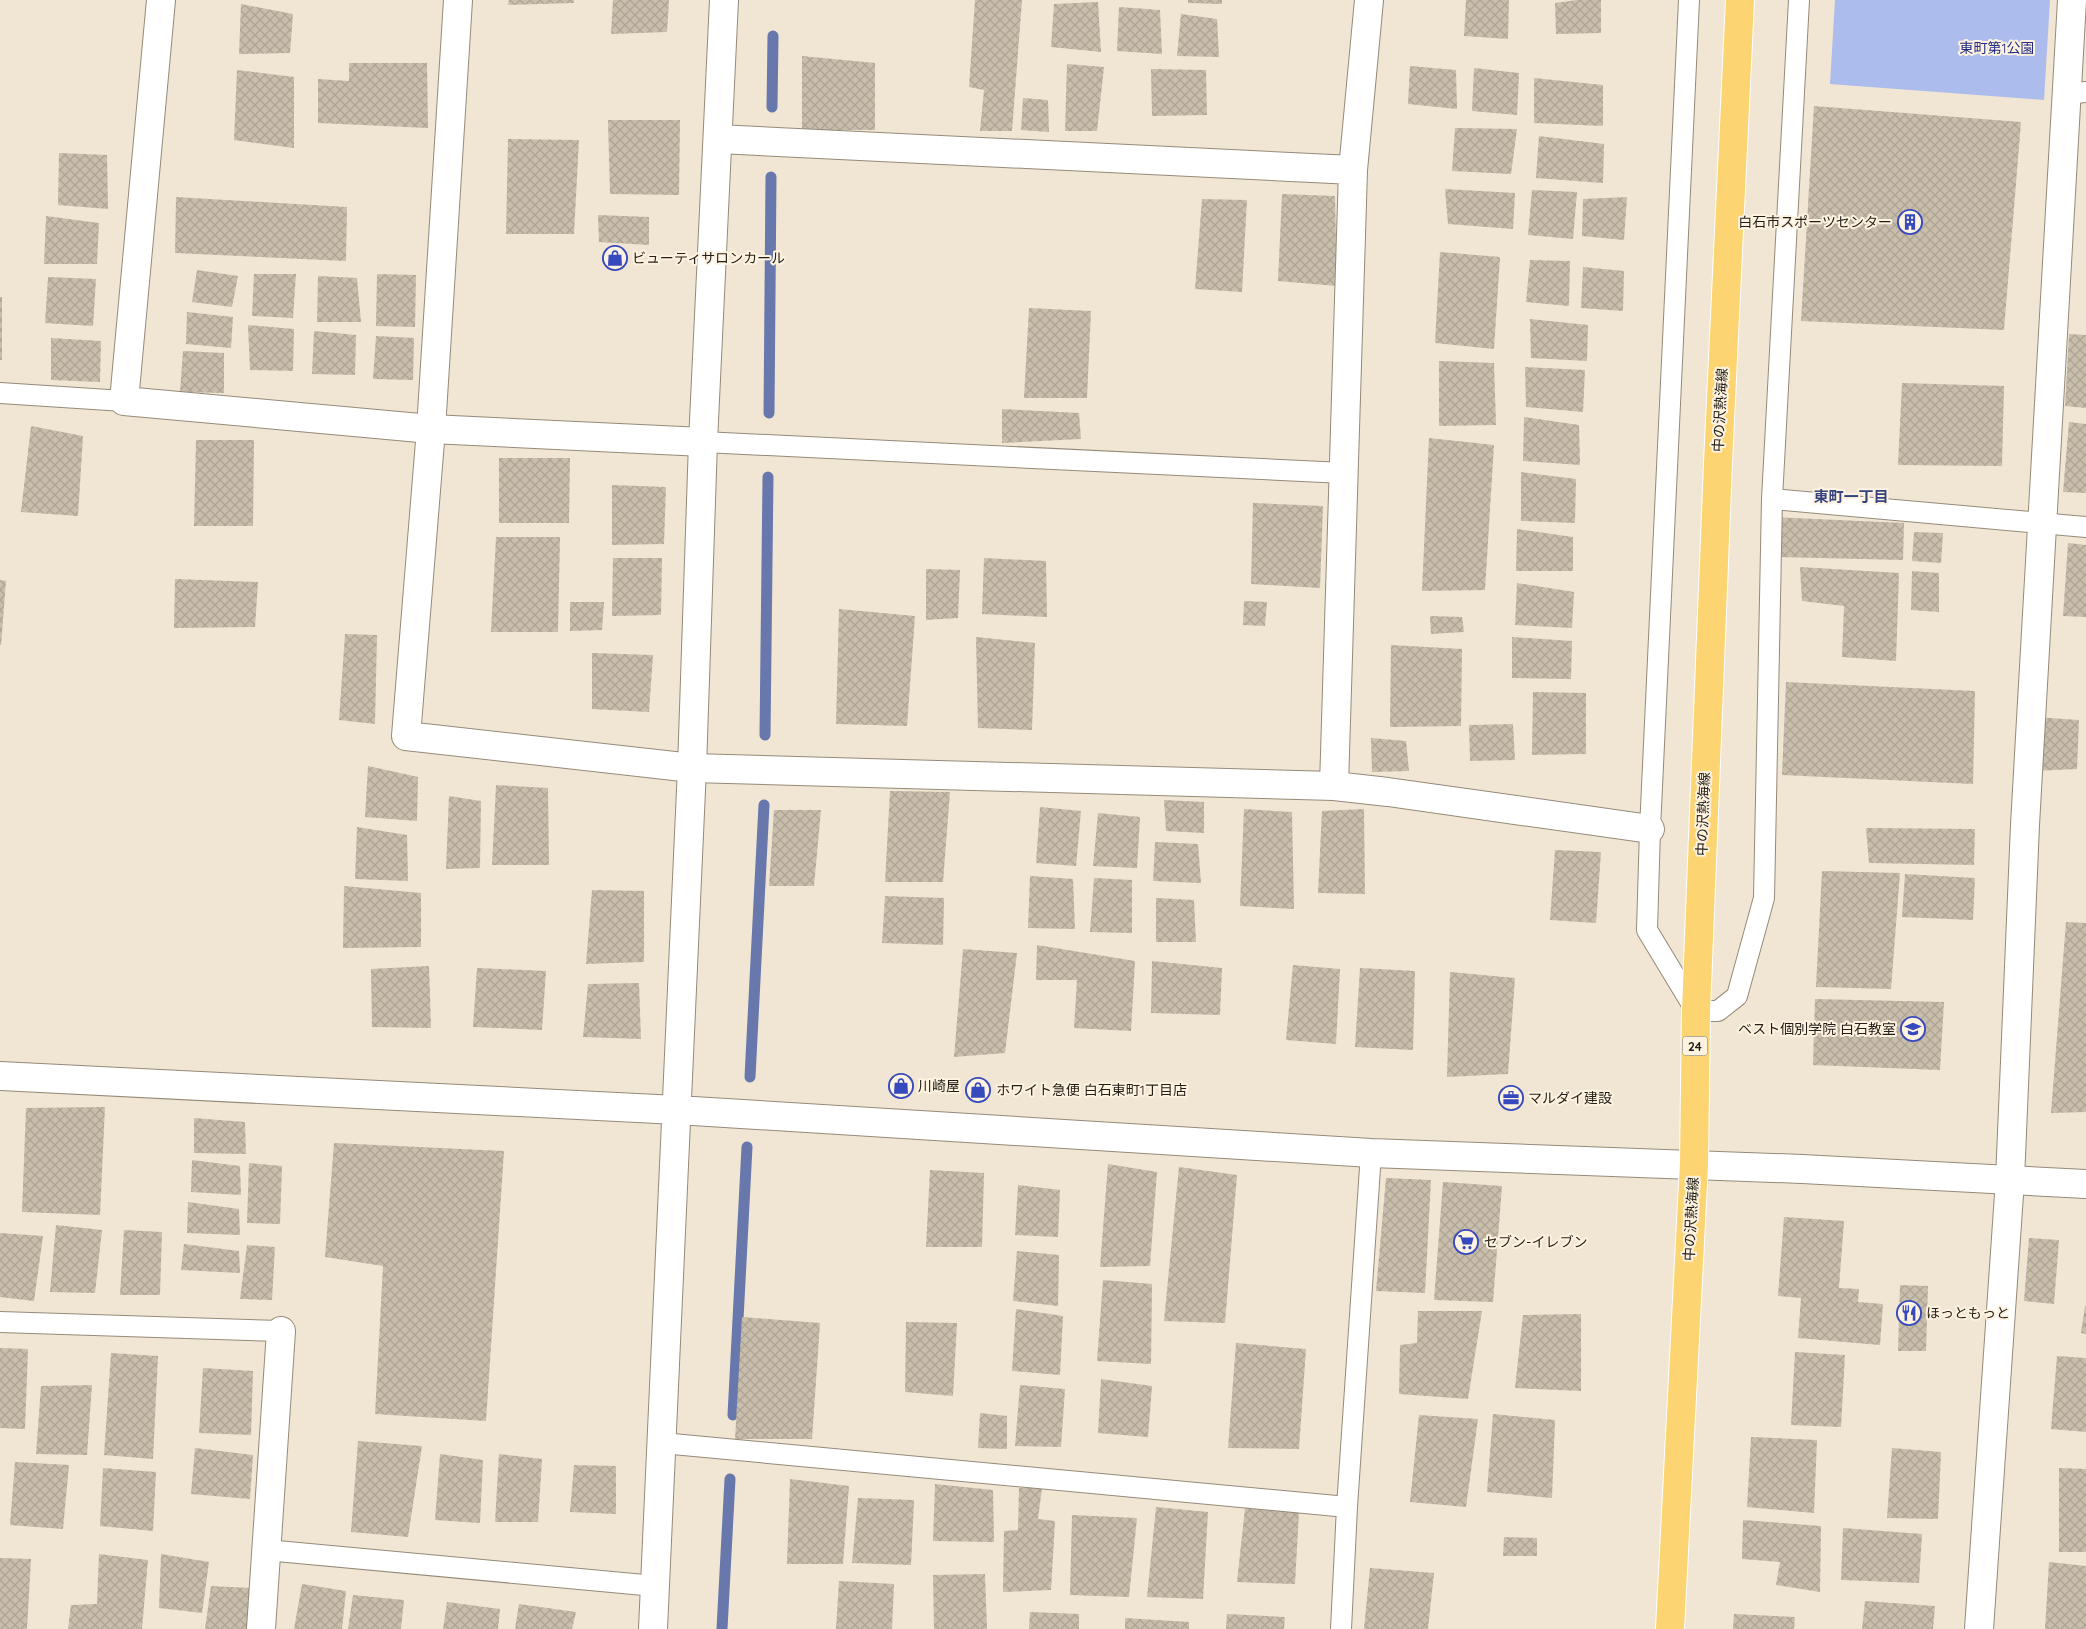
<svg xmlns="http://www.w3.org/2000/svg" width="2086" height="1629" font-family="Quicksand,'Noto Sans JP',sans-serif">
  <defs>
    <pattern id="building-cross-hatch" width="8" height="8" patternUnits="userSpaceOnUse" patternTransform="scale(1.25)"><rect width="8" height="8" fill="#c9beac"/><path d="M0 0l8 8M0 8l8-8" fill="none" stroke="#aca393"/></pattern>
  </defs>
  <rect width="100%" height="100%" fill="#f1e6d3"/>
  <!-- park -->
  <path fill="#acbcec" d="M 1835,0 L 2050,0 L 2044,100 L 1830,84 Z"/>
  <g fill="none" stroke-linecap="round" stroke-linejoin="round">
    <!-- stream -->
    <path stroke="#6978ac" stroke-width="11" d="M 772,107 L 773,36
      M 769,413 L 771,177
      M 765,735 L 768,477
      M 750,1077 L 764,805
      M 733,1415 L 747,1147
      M 722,1629 L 730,1479"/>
  </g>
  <!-- building -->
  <path fill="url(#building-cross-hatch)" d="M 509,0 L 574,0 L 574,3 L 508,5 Z
    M 613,0 L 669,0 L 667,32 L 611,34 Z
    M 975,0 L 1022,0 L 1012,131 L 980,131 L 984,90 L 969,87 Z
    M 1188,0 L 1222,0 L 1222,4 L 1188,3 Z
    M 1466,0 L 1509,0 L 1508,39 L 1464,36 Z
    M 1577,0 L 1601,0 L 1601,33 L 1556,34 L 1555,3 Z
    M 1098,2 L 1101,52 L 1051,47 L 1054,4 Z
    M 241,4 L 293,14 L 290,53 L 239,54 Z
    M 1119,7 L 1160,10 L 1162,54 L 1117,51 Z
    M 1181,14 L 1217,19 L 1219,57 L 1177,56 Z
    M 802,56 L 875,63 L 875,130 L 802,130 Z
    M 349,63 L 427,63 L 428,128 L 318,123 L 318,79 L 349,81 Z
    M 1067,64 L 1104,67 L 1097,131 L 1065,131 Z
    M 1410,66 L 1456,70 L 1457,109 L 1408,104 Z
    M 1474,68 L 1519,73 L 1517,115 L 1472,111 Z
    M 1151,69 L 1206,70 L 1207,115 L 1152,116 Z
    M 237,70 L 294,77 L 294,148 L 234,140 Z
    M 1534,78 L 1603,85 L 1603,126 L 1534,123 Z
    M 1023,98 L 1048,100 L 1049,132 L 1021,130 Z
    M 1814,106 L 2021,122 L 2004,330 L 1801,321 Z
    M 608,120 L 680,120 L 679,195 L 610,194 Z
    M 1455,128 L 1517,129 L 1511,174 L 1452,171 Z
    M 1539,136 L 1604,144 L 1603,183 L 1536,178 Z
    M 508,139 L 579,140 L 574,234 L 506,234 Z
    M 59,153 L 107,155 L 108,209 L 58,205 Z
    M 1445,189 L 1515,193 L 1513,229 L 1448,224 Z
    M 1532,190 L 1577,192 L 1573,239 L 1528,235 Z
    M 1282,194 L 1335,196 L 1337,286 L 1278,281 Z
    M 176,197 L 347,207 L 346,261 L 175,253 Z
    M 1627,197 L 1624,240 L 1582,236 L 1583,199 Z
    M 1202,199 L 1247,200 L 1242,292 L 1195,289 Z
    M 598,215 L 649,217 L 649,245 L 599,242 Z
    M 46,216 L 99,223 L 97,264 L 44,264 Z
    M 1440,252 L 1500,257 L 1494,349 L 1435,343 Z
    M 1530,260 L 1570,261 L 1569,306 L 1526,302 Z
    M 1583,267 L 1624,271 L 1623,311 L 1581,308 Z
    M 197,270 L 238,276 L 232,307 L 192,302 Z
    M 254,274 L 296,274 L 293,318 L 252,316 Z
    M 377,274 L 416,275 L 415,327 L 376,326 Z
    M 318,276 L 357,278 L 361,322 L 317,322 Z
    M 48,277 L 96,279 L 93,326 L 45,323 Z
    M 0,297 L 2,297 L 2,360 L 0,360 Z
    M 1029,308 L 1091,311 L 1087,398 L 1024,398 Z
    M 187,312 L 233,317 L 231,348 L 186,344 Z
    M 1530,319 L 1588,325 L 1587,361 L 1531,358 Z
    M 248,325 L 294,329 L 293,371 L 250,370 Z
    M 314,331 L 356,335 L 355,375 L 312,374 Z
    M 2069,334 L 2086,335 L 2086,408 L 2065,406 Z
    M 376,336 L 414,338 L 413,380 L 373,379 Z
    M 51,338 L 101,341 L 100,382 L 51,380 Z
    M 183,351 L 224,353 L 224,393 L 180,392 Z
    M 1439,361 L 1494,363 L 1496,425 L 1439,426 Z
    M 1525,367 L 1585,370 L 1583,412 L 1526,407 Z
    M 1902,383 L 2004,386 L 2002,466 L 1898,465 Z
    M 1002,409 L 1079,413 L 1081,439 L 1002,443 Z
    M 1524,417 L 1579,425 L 1580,465 L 1523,461 Z
    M 2069,422 L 2086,424 L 2086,493 L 2063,492 Z
    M 31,426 L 83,436 L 78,516 L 21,512 Z
    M 1429,438 L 1494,445 L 1485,590 L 1422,591 Z
    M 196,440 L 254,440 L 253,526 L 194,526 Z
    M 499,458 L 570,458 L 569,523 L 499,523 Z
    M 1521,472 L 1576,479 L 1575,523 L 1521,521 Z
    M 612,485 L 666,487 L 664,544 L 612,545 Z
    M 1253,503 L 1323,506 L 1320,588 L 1251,584 Z
    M 1774,517 L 1904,523 L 1903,560 L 1773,557 Z
    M 1517,529 L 1573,537 L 1573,571 L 1516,571 Z
    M 1914,532 L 1943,533 L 1941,563 L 1912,561 Z
    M 496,537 L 560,537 L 558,632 L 491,632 Z
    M 2068,543 L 2086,545 L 2086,617 L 2063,616 Z
    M 613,558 L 662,558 L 661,615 L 612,616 Z
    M 984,558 L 1046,561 L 1047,617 L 982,614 Z
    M 1800,567 L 1899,573 L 1896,661 L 1842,657 L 1844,606 L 1802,601 Z
    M 926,569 L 960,570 L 958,618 L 926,620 Z
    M 1912,571 L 1939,573 L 1939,612 L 1911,610 Z
    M 175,579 L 258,582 L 255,627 L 174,628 Z
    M 0,580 L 6,581 L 1,645 L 0,645 Z
    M 1517,583 L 1574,592 L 1572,628 L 1515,625 Z
    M 1244,601 L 1267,602 L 1265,626 L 1243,625 Z
    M 570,602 L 604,602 L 602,630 L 570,631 Z
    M 839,609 L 915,616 L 907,726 L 836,724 Z
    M 1430,616 L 1462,617 L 1464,632 L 1431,634 Z
    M 345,634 L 377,635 L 375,724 L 339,720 Z
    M 976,637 L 1035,643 L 1032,730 L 978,728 Z
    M 1512,637 L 1572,641 L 1571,679 L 1512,678 Z
    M 1391,645 L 1462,649 L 1461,726 L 1390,727 Z
    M 592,653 L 653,655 L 649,712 L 592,709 Z
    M 1786,682 L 1975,691 L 1973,784 L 1782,775 Z
    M 1533,692 L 1586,693 L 1586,754 L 1532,755 Z
    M 2035,717 L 2079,720 L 2077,769 L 2033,771 Z
    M 1513,724 L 1515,760 L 1470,761 L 1469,725 Z
    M 1371,738 L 1406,741 L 1409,771 L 1372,772 Z
    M 368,766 L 418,777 L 417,821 L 365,817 Z
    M 496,785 L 548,788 L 549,865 L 492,865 Z
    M 890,791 L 950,792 L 943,882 L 885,882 Z
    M 449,796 L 481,801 L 480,868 L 446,869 Z
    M 1164,800 L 1204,802 L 1204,833 L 1166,831 Z
    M 1040,807 L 1081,811 L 1076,866 L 1036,863 Z
    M 1244,809 L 1292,812 L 1294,909 L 1240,906 Z
    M 1364,809 L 1365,894 L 1318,893 L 1322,811 Z
    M 774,810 L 821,810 L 814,886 L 769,886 Z
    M 1098,813 L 1140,817 L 1137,868 L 1093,866 Z
    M 357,827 L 407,835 L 408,881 L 355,879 Z
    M 1866,828 L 1975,829 L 1974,865 L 1869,863 Z
    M 1155,842 L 1198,844 L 1201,883 L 1153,881 Z
    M 1555,850 L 1601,852 L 1596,923 L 1550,920 Z
    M 1822,871 L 1900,873 L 1891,989 L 1816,987 Z
    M 1905,874 L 1975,878 L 1973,920 L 1902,917 Z
    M 1030,876 L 1073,879 L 1075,929 L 1028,928 Z
    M 1094,878 L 1132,880 L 1132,933 L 1090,932 Z
    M 344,886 L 421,893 L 421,947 L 343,948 Z
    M 592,890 L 644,891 L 644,962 L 586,964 Z
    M 885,896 L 944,898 L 943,945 L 882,943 Z
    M 1156,898 L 1194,900 L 1196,942 L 1156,942 Z
    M 2066,922 L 2086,923 L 2086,1112 L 2051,1113 Z
    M 1037,945 L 1135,961 L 1131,1031 L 1074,1028 L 1077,980 L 1036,980 Z
    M 963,949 L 1017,953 L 1005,1053 L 954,1057 Z
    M 1152,961 L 1222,968 L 1220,1015 L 1151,1013 Z
    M 1293,965 L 1340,969 L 1336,1044 L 1286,1040 Z
    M 429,966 L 431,1028 L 372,1027 L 371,969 Z
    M 477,968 L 546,971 L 542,1030 L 473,1027 Z
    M 1360,968 L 1415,971 L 1413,1050 L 1355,1047 Z
    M 1450,972 L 1515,978 L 1508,1074 L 1447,1077 Z
    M 639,983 L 641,1039 L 583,1037 L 588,984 Z
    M 1815,999 L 1944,1002 L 1940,1070 L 1813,1065 Z
    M 105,1107 L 100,1215 L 22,1212 L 26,1108 Z
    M 194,1118 L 245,1122 L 246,1154 L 194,1153 Z
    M 334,1143 L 504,1151 L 486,1421 L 375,1414 L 383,1266 L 325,1257 Z
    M 192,1160 L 240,1166 L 241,1195 L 191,1192 Z
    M 249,1163 L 282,1166 L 280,1224 L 247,1223 Z
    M 1108,1164 L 1157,1172 L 1150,1266 L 1100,1267 Z
    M 1179,1167 L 1237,1175 L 1225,1323 L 1164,1321 Z
    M 930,1170 L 984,1173 L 982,1247 L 926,1247 Z
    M 1386,1178 L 1431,1180 L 1425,1293 L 1376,1291 Z
    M 1443,1182 L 1502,1186 L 1493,1302 L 1434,1300 Z
    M 1018,1185 L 1060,1190 L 1058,1237 L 1015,1235 Z
    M 188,1202 L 239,1209 L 240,1235 L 187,1233 Z
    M 1784,1217 L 1844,1221 L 1839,1288 L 1859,1289 L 1858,1302 L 1883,1304 L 1880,1345 L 1798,1338 L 1801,1298 L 1778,1296 Z
    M 56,1225 L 102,1230 L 95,1293 L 50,1292 Z
    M 124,1230 L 162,1232 L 160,1295 L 120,1295 Z
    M 0,1233 L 43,1236 L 34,1301 L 0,1297 Z
    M 2029,1238 L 2059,1240 L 2054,1304 L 2024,1301 Z
    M 184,1244 L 239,1251 L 240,1273 L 181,1270 Z
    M 247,1245 L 275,1247 L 272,1300 L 240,1299 Z
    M 1017,1251 L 1059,1255 L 1058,1306 L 1013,1301 Z
    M 1103,1280 L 1152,1284 L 1151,1364 L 1097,1361 Z
    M 1900,1285 L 1928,1286 L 1926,1351 L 1898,1351 Z
    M 2085,1306 L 2086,1306 L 2086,1334 L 2081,1333 Z
    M 1016,1309 L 1063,1316 L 1060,1375 L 1012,1371 Z
    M 1418,1311 L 1482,1311 L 1468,1399 L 1399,1394 L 1400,1345 L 1417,1343 Z
    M 1581,1314 L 1581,1391 L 1515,1388 L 1523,1315 Z
    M 742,1317 L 820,1323 L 812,1439 L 735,1439 Z
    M 906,1322 L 957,1323 L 953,1396 L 905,1392 Z
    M 1236,1343 L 1306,1349 L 1299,1449 L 1228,1448 Z
    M 0,1348 L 28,1349 L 25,1429 L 0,1428 Z
    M 1795,1352 L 1845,1355 L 1841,1427 L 1791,1425 Z
    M 111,1353 L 158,1356 L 153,1459 L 104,1455 Z
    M 2057,1356 L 2086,1358 L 2086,1432 L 2051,1429 Z
    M 203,1368 L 253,1371 L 251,1435 L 199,1433 Z
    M 1101,1379 L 1152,1386 L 1148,1437 L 1098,1433 Z
    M 92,1385 L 87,1455 L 36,1454 L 41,1386 Z
    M 1020,1385 L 1065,1389 L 1061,1447 L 1015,1446 Z
    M 980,1413 L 1007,1416 L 1007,1449 L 978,1448 Z
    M 1493,1414 L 1555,1420 L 1552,1498 L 1487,1492 Z
    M 1419,1415 L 1478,1419 L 1466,1507 L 1410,1502 Z
    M 1751,1437 L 1817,1440 L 1814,1513 L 1747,1507 Z
    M 358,1441 L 422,1446 L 408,1537 L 351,1532 Z
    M 195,1448 L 253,1455 L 250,1499 L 191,1494 Z
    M 1892,1448 L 1941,1452 L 1938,1519 L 1887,1518 Z
    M 440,1454 L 483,1460 L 480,1523 L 435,1520 Z
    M 499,1454 L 542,1459 L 538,1522 L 495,1522 Z
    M 15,1462 L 69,1465 L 63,1529 L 10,1525 Z
    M 574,1465 L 616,1466 L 616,1514 L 570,1512 Z
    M 103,1468 L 156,1472 L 153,1531 L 100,1526 Z
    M 2059,1468 L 2086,1469 L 2086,1552 L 2059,1552 Z
    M 790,1479 L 849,1486 L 843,1564 L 787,1564 Z
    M 935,1484 L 993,1490 L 994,1542 L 933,1541 Z
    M 1019,1488 L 1042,1488 L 1038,1519 L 1055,1521 L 1051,1590 L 1003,1592 L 1004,1531 L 1018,1530 Z
    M 858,1498 L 914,1500 L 911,1565 L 852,1563 Z
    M 1156,1507 L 1208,1512 L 1203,1599 L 1147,1597 Z
    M 1245,1508 L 1299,1512 L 1295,1584 L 1237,1582 Z
    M 1072,1515 L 1137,1518 L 1129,1597 L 1070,1595 Z
    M 1743,1520 L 1821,1526 L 1820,1592 L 1776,1585 L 1780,1562 L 1742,1559 Z
    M 1843,1528 L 1922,1534 L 1919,1583 L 1841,1580 Z
    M 1504,1537 L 1537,1538 L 1537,1556 L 1503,1556 Z
    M 99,1554 L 148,1560 L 142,1629 L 68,1629 L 71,1605 L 97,1604 Z
    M 161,1554 L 209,1562 L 202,1613 L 159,1608 Z
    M 0,1558 L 31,1559 L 27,1629 L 0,1629 Z
    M 2049,1562 L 2086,1566 L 2086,1629 L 2045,1629 Z
    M 1370,1568 L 1434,1573 L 1428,1629 L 1364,1629 Z
    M 985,1574 L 987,1629 L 934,1629 L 933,1575 Z
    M 839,1581 L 894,1584 L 892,1629 L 836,1629 Z
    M 302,1584 L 346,1591 L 342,1629 L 294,1629 Z
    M 211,1586 L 251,1588 L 250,1629 L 205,1629 Z
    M 353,1595 L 404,1600 L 401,1629 L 348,1629 Z
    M 1865,1601 L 1935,1606 L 1933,1629 L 1862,1629 Z
    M 447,1602 L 500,1609 L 498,1629 L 443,1629 Z
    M 519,1604 L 576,1612 L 572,1629 L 515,1629 Z
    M 1030,1612 L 1079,1614 L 1079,1629 L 1029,1629 Z
    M 1227,1614 L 1285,1617 L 1284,1629 L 1226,1629 Z
    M 1734,1614 L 1795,1617 L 1794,1629 L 1733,1629 Z
    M 1125,1618 L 1189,1622 L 1189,1629 L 1125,1629 Z"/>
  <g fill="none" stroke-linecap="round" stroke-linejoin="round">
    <defs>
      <path id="lane" d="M 1689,0 L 1650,829 L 1647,930 L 1696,1011 L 1718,1011 L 1737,996 L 1764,898 L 1772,499 L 1799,0
        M 2066,94 L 2086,92
        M 0,393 L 124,401
        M 703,442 L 1344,473
        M 1772,499 L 2086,527
        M 0,1322 L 281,1331
        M 662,1443 L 1347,1507
        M 266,1550 L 655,1586
        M 1341,1629 L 1347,1507 L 1371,1153"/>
      <path id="street" d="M 161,0 L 124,401 L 431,429 L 703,442
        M 458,0 L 431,429 L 406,736 L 692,768 L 1334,786 L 1388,792 L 1650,829
        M 718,139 L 1353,170
        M 1334,786 L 1353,170 L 1369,0
        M 261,1629 L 281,1331
        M 1979,1629 L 2010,1180 L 2025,825 L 2072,0"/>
      <path id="secondary" d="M 0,1076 L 677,1110 L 1371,1153 L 1802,1169 L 2086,1184
        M 653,1629 L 692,768 L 703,442 L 724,0"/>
      <path id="primary" d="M 1670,1629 L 1694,1164 L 1696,1011 L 1718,463 L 1740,0"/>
    </defs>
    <!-- lane casing -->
    <use href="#lane" stroke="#958a79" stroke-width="22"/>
    <!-- street casing -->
    <use href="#street" stroke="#958a79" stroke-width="30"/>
    <!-- secondary casing -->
    <use href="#secondary" stroke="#958a79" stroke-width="30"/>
    <!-- primary casing -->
    <use href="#primary" stroke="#fff" stroke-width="30"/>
    <!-- lane -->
    <use href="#lane" stroke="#fff" stroke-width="20"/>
    <!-- street -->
    <use href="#street" stroke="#fff" stroke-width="28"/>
    <!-- secondary -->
    <use href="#secondary" stroke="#fff" stroke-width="28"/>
    <!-- primary -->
    <use href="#primary" stroke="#fcd472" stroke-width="28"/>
  </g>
  <!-- icons -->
  <defs>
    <symbol id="building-ring" viewBox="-11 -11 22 22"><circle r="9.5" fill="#fef3e0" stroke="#374abd" stroke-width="1.5"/><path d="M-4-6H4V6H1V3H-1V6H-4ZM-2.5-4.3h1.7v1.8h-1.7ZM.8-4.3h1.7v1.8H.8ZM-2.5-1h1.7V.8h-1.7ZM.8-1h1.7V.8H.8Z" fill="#374abd"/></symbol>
    <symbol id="shop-ring" viewBox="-11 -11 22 22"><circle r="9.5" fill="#fef3e0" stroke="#374abd" stroke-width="1.5"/><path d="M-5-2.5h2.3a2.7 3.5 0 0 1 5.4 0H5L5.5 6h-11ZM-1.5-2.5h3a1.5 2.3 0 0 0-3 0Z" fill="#374abd"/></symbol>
    <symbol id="school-ring" viewBox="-11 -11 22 22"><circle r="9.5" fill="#fef3e0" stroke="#374abd" stroke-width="1.5"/><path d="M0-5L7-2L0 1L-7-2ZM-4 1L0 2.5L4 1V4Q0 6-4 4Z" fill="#374abd"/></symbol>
    <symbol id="office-ring" viewBox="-11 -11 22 22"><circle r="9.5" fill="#fef3e0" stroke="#374abd" stroke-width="1.5"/><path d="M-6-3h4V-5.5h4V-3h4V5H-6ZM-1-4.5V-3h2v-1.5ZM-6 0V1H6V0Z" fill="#374abd"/></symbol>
    <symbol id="supermarket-ring" viewBox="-11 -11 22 22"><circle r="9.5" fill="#fef3e0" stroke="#374abd" stroke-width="1.5"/><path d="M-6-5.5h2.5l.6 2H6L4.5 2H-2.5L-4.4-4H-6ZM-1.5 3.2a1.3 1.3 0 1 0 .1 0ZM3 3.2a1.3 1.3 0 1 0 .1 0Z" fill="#374abd"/></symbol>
    <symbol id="restaurant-ring" viewBox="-11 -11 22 22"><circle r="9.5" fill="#fef3e0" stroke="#374abd" stroke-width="1.5"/><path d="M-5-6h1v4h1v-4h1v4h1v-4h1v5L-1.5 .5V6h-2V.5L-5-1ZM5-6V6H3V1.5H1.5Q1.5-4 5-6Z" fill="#374abd"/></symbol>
  </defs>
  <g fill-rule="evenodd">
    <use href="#building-ring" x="1896" y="208" width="28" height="28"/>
    <use href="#shop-ring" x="601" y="244" width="28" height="28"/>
    <use href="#school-ring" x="1899" y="1015" width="28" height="28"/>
    <use href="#shop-ring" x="887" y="1072" width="28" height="28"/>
    <use href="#shop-ring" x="964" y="1076" width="28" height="28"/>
    <use href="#office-ring" x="1497" y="1084" width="28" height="28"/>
    <use href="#supermarket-ring" x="1452" y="1228" width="28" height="28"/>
    <use href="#restaurant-ring" x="1895" y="1299" width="28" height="28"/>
  </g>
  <g text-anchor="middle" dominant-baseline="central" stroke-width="4" stroke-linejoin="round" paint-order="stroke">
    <!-- shield labels -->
    <rect fill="#fef3e0" stroke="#645e53" stroke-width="1" x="1682.5" y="1036.5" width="25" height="19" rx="4"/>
    <g font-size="12" font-weight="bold" fill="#221e17">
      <text x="1695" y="1046">24</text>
    </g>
    <!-- park labels -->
    <g font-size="14" fill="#212d85" stroke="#fef3e0">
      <text x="1997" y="48">東町第1公園</text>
    </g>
    <!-- poi labels -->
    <g font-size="14" fill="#221e17" stroke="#fef3e0" text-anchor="start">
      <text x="1892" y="222" text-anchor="end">白石市スポーツセンター</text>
      <text x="632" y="258">ビューティサロンカール</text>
      <text x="1896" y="1029" text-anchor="end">ベスト個別学院 白石教室</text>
      <text x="918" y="1086">川崎屋</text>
      <text x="996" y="1090">ホワイト急便 白石東町1丁目店</text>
      <text x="1528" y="1098">マルダイ建設</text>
      <text x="1484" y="1242">セブン-イレブン</text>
      <text x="1926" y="1313">ほっともっと</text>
    </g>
    <!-- street labels -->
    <g font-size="14" fill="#221e17" stroke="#fef3e0">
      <text transform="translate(1720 410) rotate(-87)">中の沢熱海線</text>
      <text transform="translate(1703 814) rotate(-88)">中の沢熱海線</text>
      <text transform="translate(1691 1219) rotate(-87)">中の沢熱海線</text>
    </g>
    <!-- neighbourhood labels -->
    <g font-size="15" font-weight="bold" fill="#364580" stroke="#fef3e0">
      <text x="1851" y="496">東町一丁目</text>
    </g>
  </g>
</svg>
